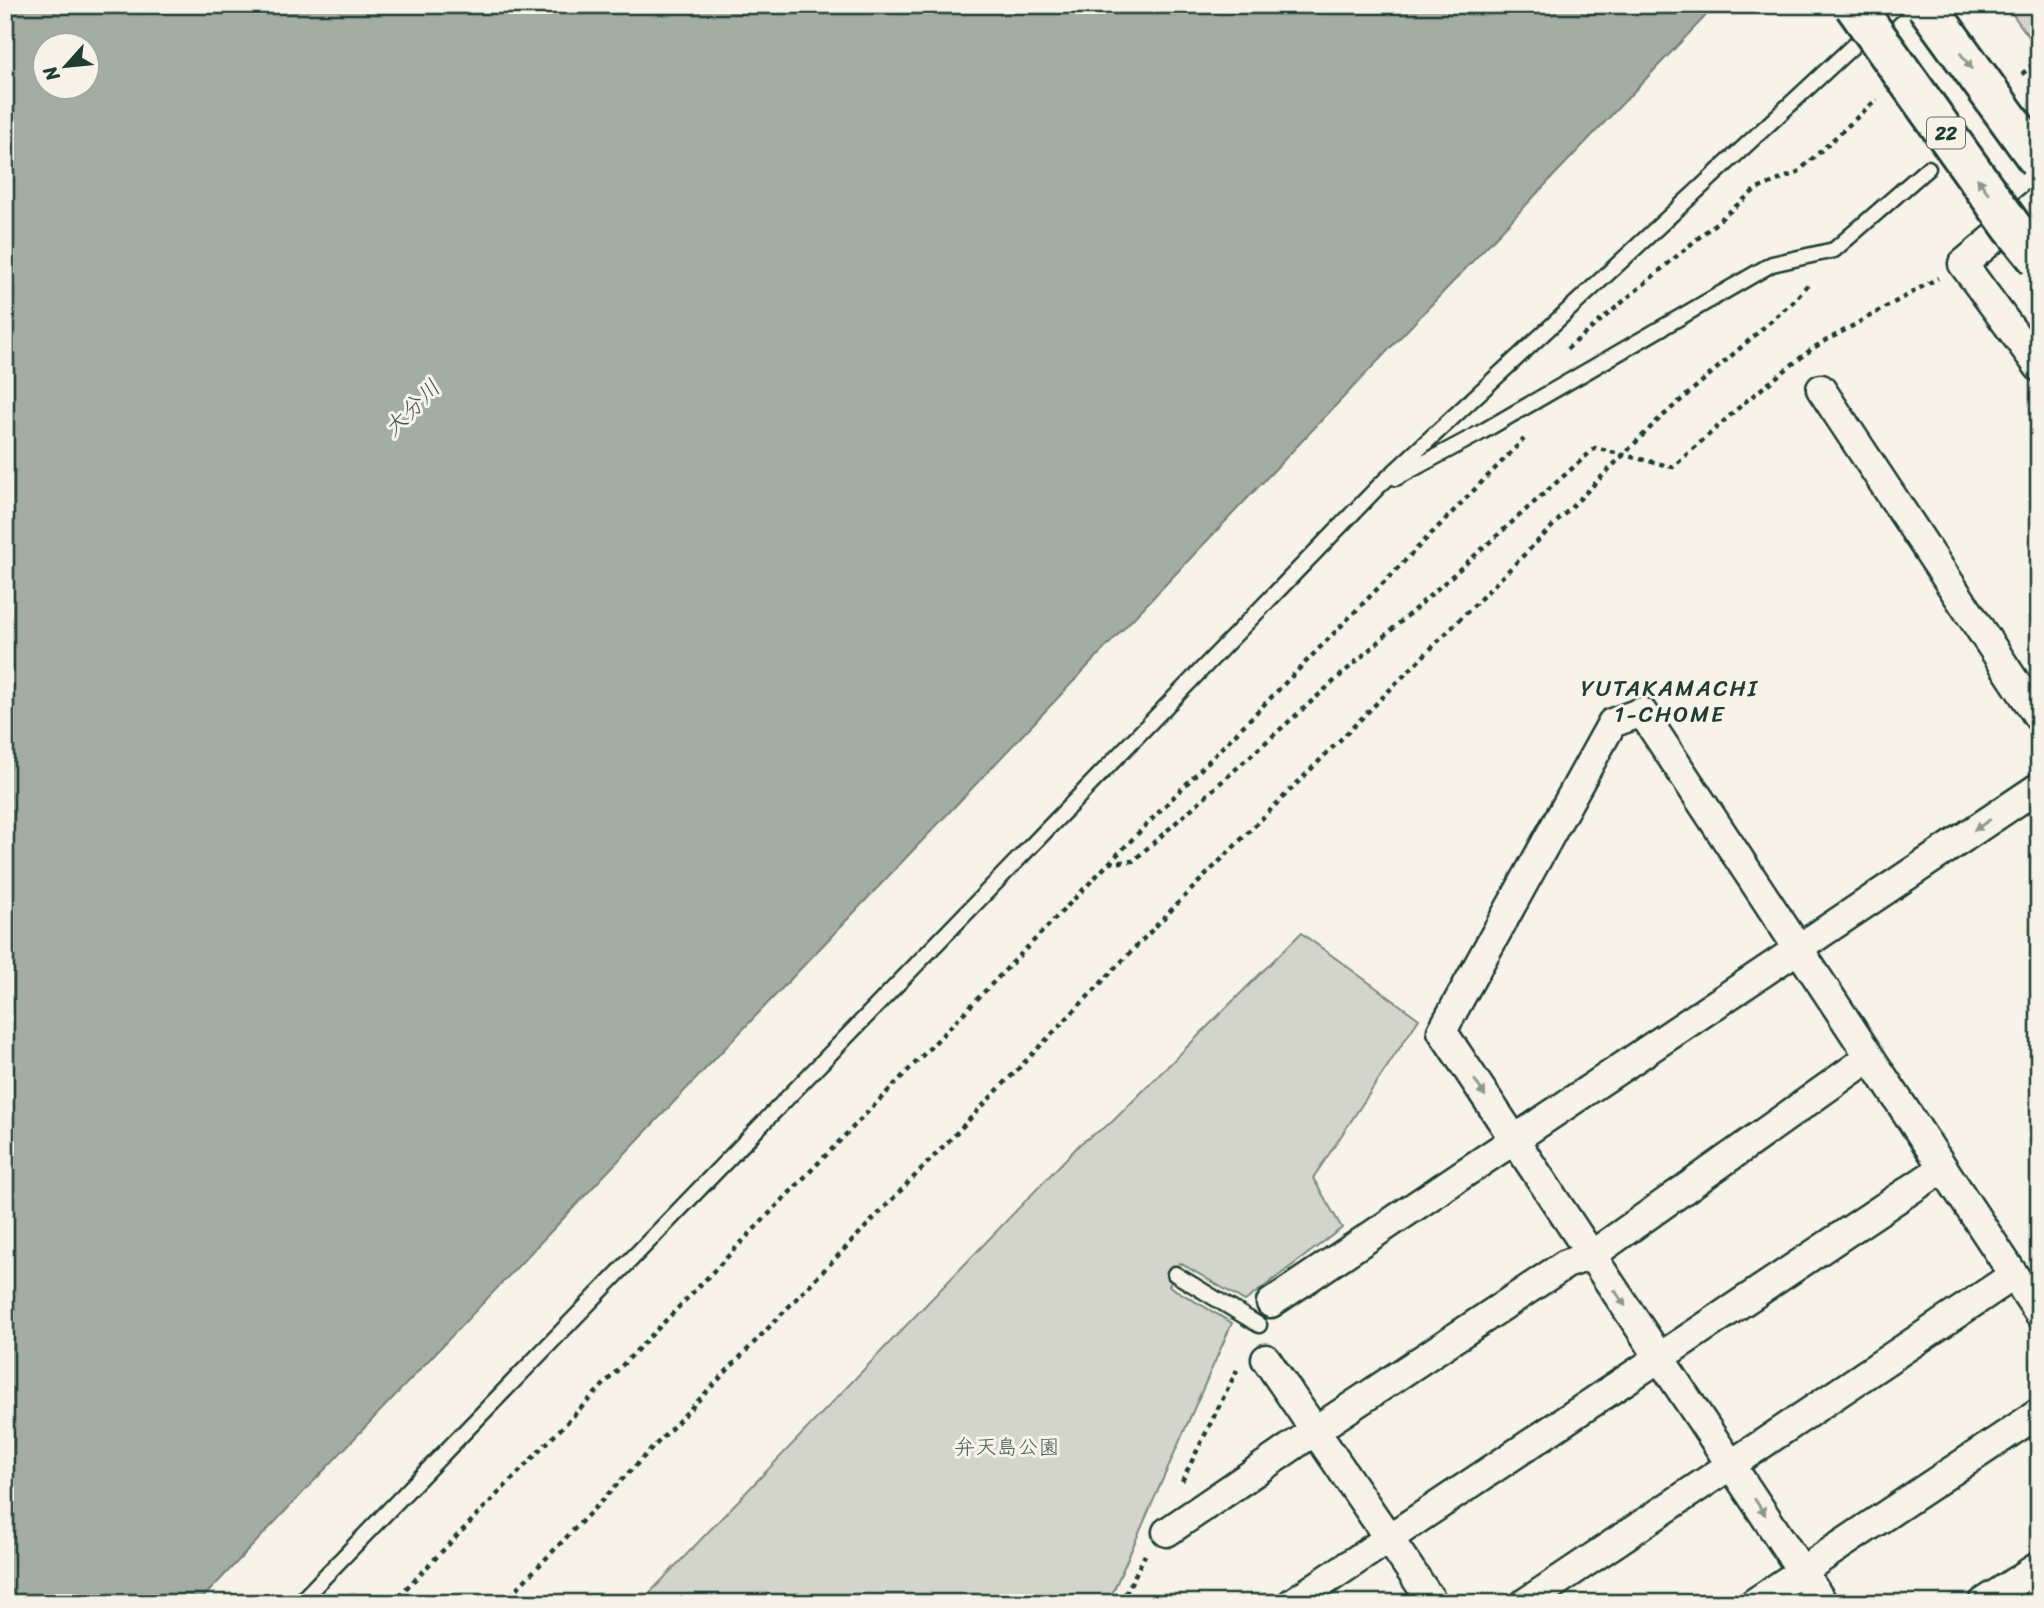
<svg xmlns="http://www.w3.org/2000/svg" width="2044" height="1608" font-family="Sriracha,'Klee One',sans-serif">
  <rect width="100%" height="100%" fill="#f7f3e8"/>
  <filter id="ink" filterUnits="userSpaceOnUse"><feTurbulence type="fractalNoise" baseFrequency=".0143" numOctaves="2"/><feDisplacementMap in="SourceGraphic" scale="14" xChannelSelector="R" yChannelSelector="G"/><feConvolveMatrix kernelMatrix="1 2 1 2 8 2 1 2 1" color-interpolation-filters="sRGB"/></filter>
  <g filter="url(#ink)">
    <!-- green -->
    <path fill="#d3d5ca" stroke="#79897f" stroke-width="2" d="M 2006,5 L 2039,5 L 2039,28 L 2029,37 Z
      M 1301,933 L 1419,1019 L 1313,1178 L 1342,1228 L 1245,1301 L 1180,1263 L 1169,1286 L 1232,1323 L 1108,1603 L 640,1603 L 1081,1143 L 1112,1122 Z"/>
    <!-- water -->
    <path fill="#a4ada3" stroke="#6f8077" stroke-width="2" fill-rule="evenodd" d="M 5,5 L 1716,5 L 198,1603 L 5,1603 ZM 46,46 L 88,46 L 88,88 L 46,88 Z"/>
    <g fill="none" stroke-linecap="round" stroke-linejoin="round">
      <defs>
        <path id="lane" d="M 1396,478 L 1480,433 L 1772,264 L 1834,250 L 1928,168
          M 1175,1274 L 1259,1325
          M 299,1603 L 1379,486 L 1897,5"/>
        <path id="street" d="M 2039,201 L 1963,264 L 2039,367
          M 1821,389 L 2039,718
          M 1271,1303 L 2039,787
          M 1266,1359 L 1433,1603
          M 1167,1532 L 1316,1430 L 1566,1264 L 1592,1255 L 1870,1057
          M 1292,1603 L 1943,1168
          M 1525,1603 L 2014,1275
          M 1754,1603 L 2039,1413
          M 1823,1603 L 1442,1031 L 1612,723 L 1642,712 L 2039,1313
          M 1983,1603 L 2039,1566"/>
      </defs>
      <!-- lane casing -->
      <use href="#lane" stroke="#1f3d34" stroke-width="19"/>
      <!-- street casing -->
      <use href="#street" stroke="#1f3d34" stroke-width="33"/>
      <!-- path -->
      <path stroke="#1f3d34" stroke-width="4.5" stroke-dasharray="5 5" stroke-linecap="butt" d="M 1976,12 L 1985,5
        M 2022,74 L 2039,59
        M 1567,349 L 1755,190 L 1798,172 L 1877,99
        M 1109,863 L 1133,861 L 1595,448 L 1673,467 L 1745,402 L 1813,348 L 1938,278
        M 1182,1481 L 1237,1370
        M 392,1603 L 1109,863 L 1524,439
        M 503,1603 L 1180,901 L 1656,422 L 1796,299 L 1809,283
        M 1121,1603 L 1145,1555"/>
      <!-- lane -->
      <use href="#lane" stroke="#f7f3e8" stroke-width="14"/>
      <!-- street -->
      <use href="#street" stroke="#f7f3e8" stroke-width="28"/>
      <defs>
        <path id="primary-bridge" d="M 1854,5 L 2012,227 L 2039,260
          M 1926,5 L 2039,161"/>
      </defs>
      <!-- primary-bridge casing -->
      <use href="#primary-bridge" stroke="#1f3d34" stroke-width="44" stroke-linecap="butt"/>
      <!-- primary-bridge -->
      <use href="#primary-bridge" stroke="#f7f3e8" stroke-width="38"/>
    </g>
    <!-- one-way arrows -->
    <defs><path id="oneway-solid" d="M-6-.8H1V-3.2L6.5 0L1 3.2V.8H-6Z" transform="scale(1.75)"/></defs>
    <g fill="#8b988e">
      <use href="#oneway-solid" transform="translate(1966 61) rotate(54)"/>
      <use href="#oneway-solid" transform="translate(1983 186) rotate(-126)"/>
      <use href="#oneway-solid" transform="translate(1982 825) rotate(146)"/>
      <use href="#oneway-solid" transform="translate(1480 1088) rotate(57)"/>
      <use href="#oneway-solid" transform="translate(1620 1298) rotate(56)"/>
      <use href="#oneway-solid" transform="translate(1760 1507) rotate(56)"/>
    </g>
  </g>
  <g text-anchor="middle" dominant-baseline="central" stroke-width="6" stroke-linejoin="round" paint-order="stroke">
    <!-- shield labels -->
    <rect fill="#f7f3e8" stroke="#60746a" stroke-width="2" x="1927" y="117.5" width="38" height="31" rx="5"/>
    <g font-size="19" font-weight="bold" fill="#1f3d34">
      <text x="1946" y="133">22</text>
    </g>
    <!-- park labels -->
    <g font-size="21" fill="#435b52" stroke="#f7f3e8">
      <text x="1007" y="1447">弁天島公園</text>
    </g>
    <!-- water labels -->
    <g font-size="23" font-style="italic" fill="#405950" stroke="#f7f3e8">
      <text transform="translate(412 408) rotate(-45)">大分川</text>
    </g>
    <!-- neighbourhood labels -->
    <g font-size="23" letter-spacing="2" fill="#1f3d34" stroke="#f7f3e8">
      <text x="1670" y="688">YUTAKAMACHI<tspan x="1670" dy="26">1-CHOME</tspan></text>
    </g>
  </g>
  <!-- margin -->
  <rect width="2044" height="1608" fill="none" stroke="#f7f3e8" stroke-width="28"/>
  <rect x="14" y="14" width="2016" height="1580" fill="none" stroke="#1f3d34" stroke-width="2.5" filter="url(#ink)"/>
  <!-- north arrow -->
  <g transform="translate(66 66) rotate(243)"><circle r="33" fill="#f7f3e8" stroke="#a1aaa0" stroke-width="2"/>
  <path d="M0-5L12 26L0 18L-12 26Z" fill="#1f3d34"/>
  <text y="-10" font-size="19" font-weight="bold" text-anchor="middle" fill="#1f3d34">N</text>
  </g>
</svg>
